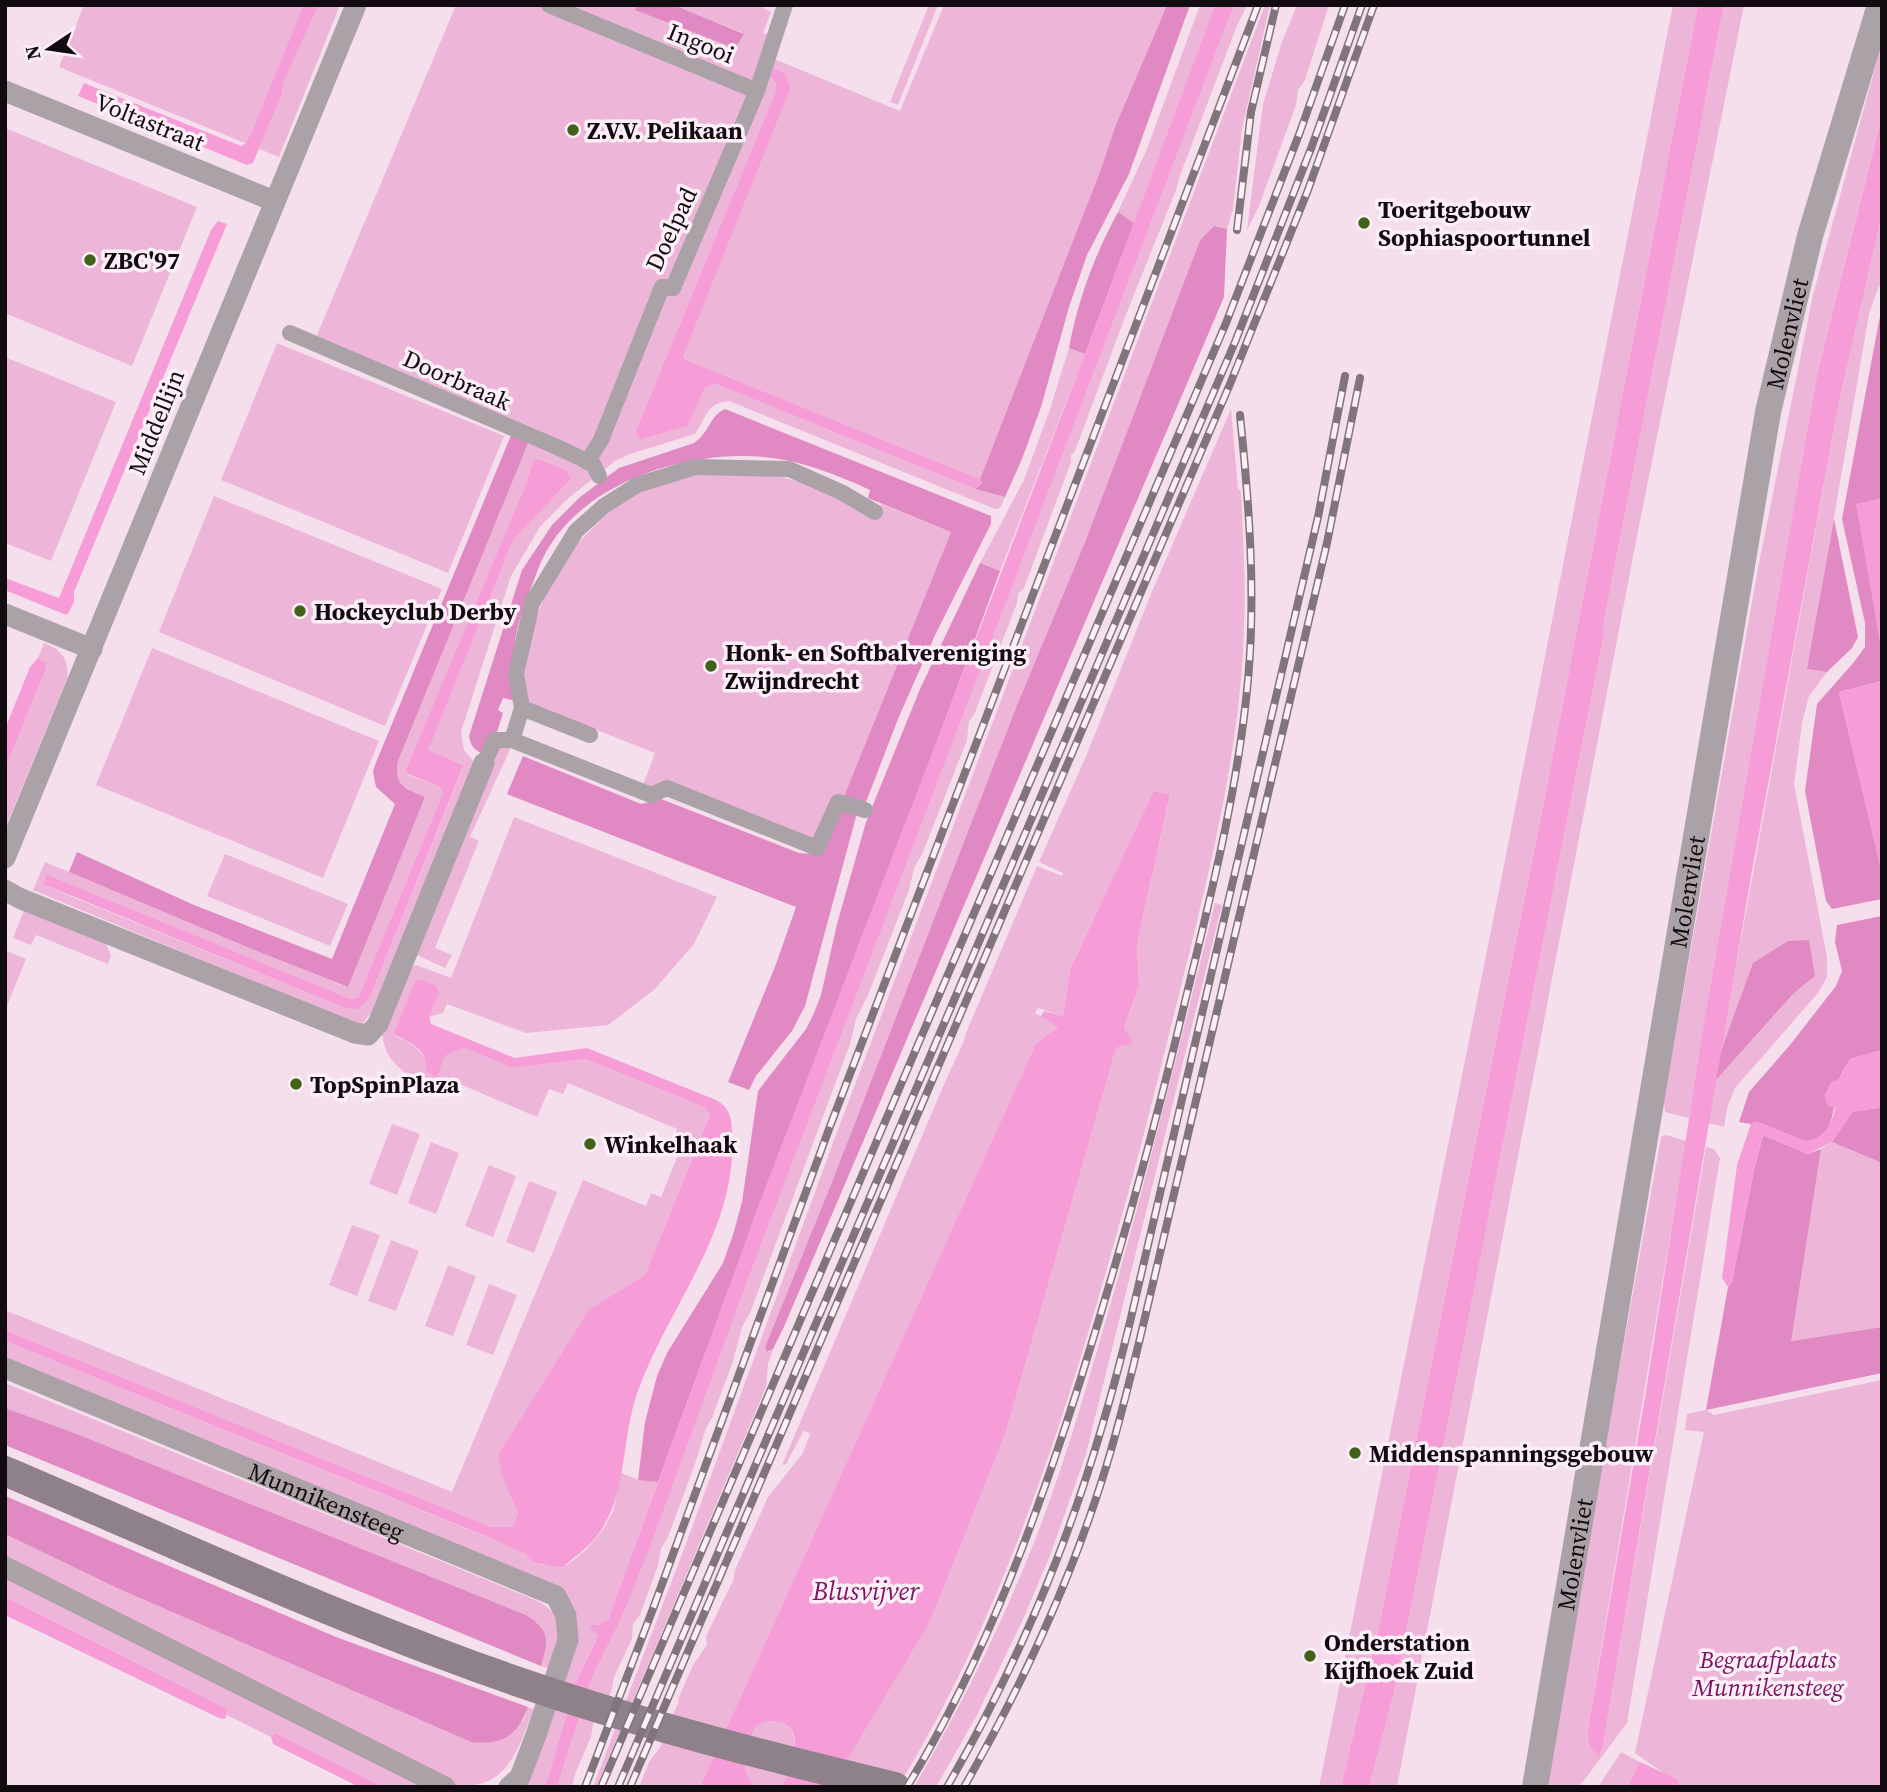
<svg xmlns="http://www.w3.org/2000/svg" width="1887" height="1792" font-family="'Source Serif 4',serif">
  <rect width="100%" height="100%" fill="#f5dfec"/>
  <!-- green -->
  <path fill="#edb5d8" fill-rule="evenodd" d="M 84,5 L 340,5 L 279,157 L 59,67 Z
    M 456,5 L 637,5 L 635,10 L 743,33 L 674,5 L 764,5 L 763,8 L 771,12 L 763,33 L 780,38 L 772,58 L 900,111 L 944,5 L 1167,5 L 1115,127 L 1101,169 L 980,479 L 686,360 L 683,357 L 788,95 L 771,77 L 776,84 L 775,93 L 635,433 L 640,438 L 688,426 L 705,386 L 716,384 L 975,489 L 1005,497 L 1000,508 L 995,509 L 729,401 C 704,404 708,417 695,434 L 630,454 L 615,461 L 565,501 L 540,527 L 511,576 L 461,732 L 464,750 L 474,762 L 374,1015 L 370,1014 L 363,1023 L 356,1024 L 33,890 L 45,862 L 254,950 L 347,987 L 425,797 C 405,787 394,785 398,761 L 529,441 L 312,347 ZM 541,459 L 567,470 L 571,479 L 513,540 L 427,751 L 462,764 L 463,768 L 370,997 L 358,1008 L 345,1008 L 43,885 L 350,999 L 358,998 L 443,793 L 440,787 L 408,775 L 407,770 L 526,484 L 533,461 Z
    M 929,5 L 938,5 L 898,105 L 890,102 Z
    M 1200,5 L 1215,5 L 1134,223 L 1118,212 L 1147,149 Z
    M 1234,5 L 1247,5 L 1236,28 L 1181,173 L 1176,190 L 1125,317 L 1075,451 L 1071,455 L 1071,462 L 1024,588 L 1018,594 L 1017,603 L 974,715 L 969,721 L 967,740 L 923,852 L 914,868 L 909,890 L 868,995 L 856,1019 L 850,1044 L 750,1313 L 742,1327 L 733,1361 L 712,1418 L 706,1428 L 695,1464 L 668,1537 L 661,1549 L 658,1565 L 640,1615 L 633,1624 L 632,1639 L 614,1677 L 612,1689 L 601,1715 L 593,1724 L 591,1737 L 575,1774 L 572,1787 L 557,1787 L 592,1677 L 622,1617 L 651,1545 L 747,1282 Z
    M 1265,5 L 1270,5 L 1242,129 L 1233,209 L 1227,229 L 1214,226 L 1200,240 L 1085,542 L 1017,705 L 832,1182 L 765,1347 L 765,1350 L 769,1352 L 773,1349 L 768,1364 L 766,1387 L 604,1769 L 596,1787 L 593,1787 L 684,1549 L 837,1132 Z
    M 1297,5 L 1329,5 L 1305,80 L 1298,90 L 1296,105 L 1259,206 L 1247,230 L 1263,104 L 1282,42 Z
    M 1673,5 L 1698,5 L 1544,801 L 1380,1622 L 1341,1787 L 1319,1787 L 1493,921 Z
    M 1724,5 L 1744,5 L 1637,536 L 1397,1787 L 1369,1787 L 1393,1696 L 1433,1497 L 1604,634 L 1603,626 Z
    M 1882,42 L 1882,116 L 1817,375 L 1689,1118 L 1665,1112 L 1664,1102 L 1758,568 L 1813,295 Z
    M 5,128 L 197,207 L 132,366 L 5,313 Z
    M 1882,214 L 1882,283 L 1878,288 L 1869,314 L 1808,669 L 1827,672 L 1809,696 L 1802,723 L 1794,784 L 1827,957 L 1827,977 L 1818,993 L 1735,1088 L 1727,1108 L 1724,1127 L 1708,1123 L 1715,1081 L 1794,993 L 1815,976 L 1754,963 L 1720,1054 L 1839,402 Z
    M 277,343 L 504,436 L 448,573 L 221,480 Z
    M 1069,348 L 1085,354 L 1000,571 L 980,563 L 1024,480 L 1049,412 Z
    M 5,357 L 116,402 L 51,561 L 5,543 Z
    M 1231,409 L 1238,489 L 1241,491 C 1243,537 1246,582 1244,627 C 1241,734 1217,839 1192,942 C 1172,1021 1153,1101 1132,1179 C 1074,1389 1012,1600 898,1787 L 831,1787 L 930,1622 L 1005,1435 L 1116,1048 L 1131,1044 L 1124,1029 L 1139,986 L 1137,943 L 1170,796 L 1155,791 L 1070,968 L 1063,1016 L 1038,1008 L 1035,1013 L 1059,1026 L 1036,1045 L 700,1787 L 639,1787 L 649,1762 L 661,1746 L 663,1734 L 678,1704 L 679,1697 L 693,1665 L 707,1645 L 706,1636 L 733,1581 L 735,1570 L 768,1497 L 803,1453 L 810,1434 L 804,1430 L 786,1464 L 782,1465 L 945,1082 L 963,1043 L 966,1033 L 1037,866 L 1062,876 L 1063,873 L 1039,862 L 1087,754 L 1151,594 Z
    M 753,473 L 781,477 L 815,486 L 875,521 L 881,504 L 951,532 L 843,799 L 816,841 L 667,781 L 641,790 L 655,753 L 589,727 L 525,707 C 521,651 538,598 570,552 C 577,542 588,533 596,525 C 615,507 632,491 657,483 C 688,473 721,474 753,473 Z
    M 214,496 L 442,589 L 385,726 L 159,632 Z
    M 44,643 C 61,649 70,660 67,679 L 5,829 L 5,769 L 46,669 L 45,663 L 38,658 Z
    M 152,648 L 379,741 L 323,878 L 96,785 Z
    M 513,743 L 470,837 L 479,841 L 435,948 L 452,955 L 445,968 L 415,954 L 500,746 Z
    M 514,817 L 717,897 L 694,944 L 654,990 L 608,1025 L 526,1033 L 447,1004 L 443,1013 L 429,1017 L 394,1035 C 422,1049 420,1051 437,1076 L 445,1056 L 464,1048 L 513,1068 L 586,1059 L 706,1108 L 710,1115 L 645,1275 L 622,1290 L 512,1496 L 518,1513 L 513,1527 L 491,1527 L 5,1330 L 5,1310 L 452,1492 L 583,1180 L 646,1206 L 651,1193 L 661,1197 L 682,1145 L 674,1140 L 677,1129 L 568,1083 L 563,1094 L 549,1089 L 537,1117 L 453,1081 L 446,1094 C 418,1083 379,1064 383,1029 L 410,966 L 416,965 L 451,978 Z
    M 225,854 L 348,904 L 330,946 L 207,896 Z
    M 1215,903 L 1222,905 L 1086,1454 L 1051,1553 L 1024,1617 L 976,1717 L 936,1787 L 914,1787 C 959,1710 998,1632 1031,1550 C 1062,1473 1085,1392 1108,1313 C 1147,1177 1181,1040 1215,903 Z
    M 25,908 L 105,942 L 111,955 L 108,964 L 36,935 L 31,945 L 13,938 Z
    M 7,951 L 26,959 L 5,1011 L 5,956 Z
    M 392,1124 L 420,1134 L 397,1195 L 369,1184 Z
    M 1666,1135 L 1686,1141 L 1587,1735 L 1590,1748 L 1598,1755 L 1603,1745 L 1706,1147 L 1714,1149 L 1720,1158 L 1627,1723 L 1579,1787 L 1544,1787 L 1661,1137 Z
    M 431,1142 L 459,1153 L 436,1214 L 408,1203 Z
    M 1832,1142 L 1882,1163 L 1882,1327 L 1790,1341 L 1821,1149 Z
    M 489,1165 L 516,1176 L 493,1237 L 465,1226 Z
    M 529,1181 L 557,1192 L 534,1253 L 506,1242 Z
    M 352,1225 L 380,1235 L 357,1296 L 329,1285 Z
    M 391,1240 L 419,1251 L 396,1311 L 368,1301 Z
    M 448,1265 L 476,1276 L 453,1336 L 425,1326 Z
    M 489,1284 L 517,1295 L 493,1355 L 466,1345 Z
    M 5,1341 L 519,1550 L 542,1565 L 567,1565 L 586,1550 L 604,1528 L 613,1512 L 621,1473 L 639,1480 L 658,1482 L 608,1620 L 600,1626 L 591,1625 L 598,1635 L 596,1641 L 578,1677 L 545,1787 L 515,1787 L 569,1665 L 563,1597 L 5,1363 Z
    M 1882,1380 L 1882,1787 L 1679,1787 L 1678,1783 L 1635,1753 L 1704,1432 L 1685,1430 L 1687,1414 L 1706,1410 L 1714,1415 Z
    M 5,1383 L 538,1601 C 569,1618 557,1641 550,1669 L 541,1666 C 550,1636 549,1635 526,1615 L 72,1432 L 5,1408 Z
    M 5,1534 L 117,1588 L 471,1742 L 523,1721 L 528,1707 L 534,1709 C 517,1750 508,1792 452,1785 L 5,1561 Z
    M 5,1574 L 436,1787 L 384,1787 L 276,1733 L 271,1737 L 227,1715 L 228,1710 L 222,1706 L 5,1597 Z
    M 772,1720 C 779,1722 788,1724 792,1732 C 800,1746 791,1776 780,1787 L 756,1787 C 752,1783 747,1779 745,1773 C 742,1762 749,1737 756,1727 C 760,1722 766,1721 772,1720 Z
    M 1621,1752 L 1640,1762 L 1627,1787 L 1598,1787 Z"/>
  <!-- forest -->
  <path fill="#e089c3" d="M 637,5 L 674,5 L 744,34 L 735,48 L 635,10 Z
    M 1167,5 L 1190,5 L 1129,174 L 1087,255 L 1069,307 L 1041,407 L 1022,459 L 1005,497 L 975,489 L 982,483 L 980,479 L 1101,169 L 1115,127 Z
    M 1118,212 L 1134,223 L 1085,354 L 1069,348 C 1078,300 1094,256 1118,212 Z
    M 1214,226 L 1227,229 L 1224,297 L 783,1329 L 773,1349 L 767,1352 L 765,1347 L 832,1182 L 1017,705 L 1085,542 L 1200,240 Z
    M 1882,305 L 1882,498 L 1857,505 L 1882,653 L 1882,681 L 1839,692 L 1882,873 L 1882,899 L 1832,909 L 1826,901 L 1805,791 L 1817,704 L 1854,662 L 1865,647 L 1865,623 L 1842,519 Z
    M 725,409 L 991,516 L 991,524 L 935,635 L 898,719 L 866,802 L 843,799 L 951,532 L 868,498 L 870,490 C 844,478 817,467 790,461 C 708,443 587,475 545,554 C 540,563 536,574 533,583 C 522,610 512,637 514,666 L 525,673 L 516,701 L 503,698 L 498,710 L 503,713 L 497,732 L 492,733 L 481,753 C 473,749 470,744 469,736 L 522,570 L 552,525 L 580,497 L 619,468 L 694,443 C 711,431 709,416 725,409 Z
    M 512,433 L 529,441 L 398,761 C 394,786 405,788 425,797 L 348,987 L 254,950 L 69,872 L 77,852 L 194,905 L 332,959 L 395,804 L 376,787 L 373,772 L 375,765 Z
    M 1834,519 L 1858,637 L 1852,648 L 1827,672 L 1807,669 Z
    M 980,563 L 1000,571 C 889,876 768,1177 658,1482 L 638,1480 L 645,1422 L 657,1376 L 667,1353 L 723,1263 L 733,1235 L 742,1202 L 758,1091 L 806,1029 L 814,1013 L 821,995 L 837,924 L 866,822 L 920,689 Z
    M 523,756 L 641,804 L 661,799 L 799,853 L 815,854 L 841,808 L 857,813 L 805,1006 L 792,1031 L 756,1076 L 749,1090 L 728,1082 L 776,964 L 796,907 L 507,794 Z
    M 1882,916 L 1882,1050 L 1850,1059 C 1847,1065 1842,1072 1839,1079 C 1832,1101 1838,1140 1805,1141 L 1757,1122 L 1751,1124 L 1739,1122 L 1749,1092 L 1790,1045 L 1836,986 L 1842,971 L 1835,942 L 1837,925 Z
    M 1809,940 L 1815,976 L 1794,993 L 1715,1081 L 1720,1054 L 1753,963 L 1788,941 Z
    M 1882,1107 L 1882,1163 L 1832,1142 L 1852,1112 Z
    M 1763,1135 L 1808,1154 L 1821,1149 L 1791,1341 L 1882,1327 L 1882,1373 L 1706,1410 L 1728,1287 L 1732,1282 L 1754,1170 Z
    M 5,1408 L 72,1432 L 526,1615 C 550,1631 549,1639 541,1666 L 5,1445 Z
    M 5,1496 L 336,1637 L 528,1707 C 517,1736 503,1745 471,1742 L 117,1588 L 5,1534 Z"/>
  <!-- water -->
  <path fill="#f69dd7" d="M 304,5 L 318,5 L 284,81 L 281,95 L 253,163 L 247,165 L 78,96 L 84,83 L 241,146 L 246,143 L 251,134 Z
    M 1215,5 L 1234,5 L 747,1282 L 651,1545 L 622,1617 L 592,1677 L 557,1787 L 545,1787 L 578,1677 L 596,1641 L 598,1635 L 590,1628 L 591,1625 L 600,1625 L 608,1620 L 759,1204 L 1085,354 Z
    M 1698,5 L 1724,5 L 1603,626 L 1604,634 L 1433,1497 L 1393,1696 L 1369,1787 L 1341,1787 L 1380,1622 L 1544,801 Z
    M 768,65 L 785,74 L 790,86 L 788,95 L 683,357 L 686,360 L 980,479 L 982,482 L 975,489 L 716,384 L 705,387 L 688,426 L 640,439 L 635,433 L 775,93 L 776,84 L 771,77 L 764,75 Z
    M 1882,116 L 1882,214 L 1839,402 L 1752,871 L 1603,1745 L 1599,1756 L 1590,1748 L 1587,1735 L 1646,1391 L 1703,1030 L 1817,375 Z
    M 218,221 L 227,224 L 74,592 L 74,602 L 68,614 L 66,615 L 5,590 L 5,578 L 59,598 L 211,230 Z
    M 540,459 L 567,470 L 571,479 L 513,540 L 428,750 L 463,765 L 463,767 L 370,997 L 358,1009 L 345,1008 L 43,884 L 47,875 L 350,999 L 358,998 L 443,793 L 440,787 L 408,774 L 406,770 L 526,484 L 533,461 Z
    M 1882,498 L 1882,653 L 1856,504 Z
    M 38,658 L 46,663 L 46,669 L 5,769 L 5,729 L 30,667 Z
    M 1882,681 L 1882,873 L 1839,692 Z
    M 1154,791 L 1170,795 L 1137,943 L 1139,986 L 1124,1028 L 1132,1041 L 1131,1044 L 1116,1048 L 1005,1435 L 930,1622 L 831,1787 L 780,1787 C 791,1776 798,1750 794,1735 C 790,1721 766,1716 756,1727 C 751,1733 749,1744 747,1752 C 743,1767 744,1776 756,1787 L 700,1787 L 1036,1044 L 1058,1027 L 1041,1016 L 1044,1011 L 1063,1016 L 1070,969 Z
    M 419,979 L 436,986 L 439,993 L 429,1016 L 431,1024 L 515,1058 L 587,1048 L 716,1100 C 731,1108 732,1120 732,1136 C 737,1230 670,1304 639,1388 C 616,1449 634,1513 575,1557 C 567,1563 564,1569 553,1566 C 542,1564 532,1564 526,1554 L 488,1537 L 5,1341 L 5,1330 L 491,1527 L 513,1527 L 518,1513 L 502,1475 L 498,1455 L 589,1310 L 645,1275 L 710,1115 L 706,1108 L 586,1059 L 513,1068 L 464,1048 L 445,1056 L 437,1077 L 426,1072 C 429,1049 411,1044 394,1034 L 415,981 Z
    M 1882,1050 L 1882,1107 L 1853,1112 L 1832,1142 L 1808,1154 L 1763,1135 L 1754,1170 L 1732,1282 L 1728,1287 L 1722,1278 L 1737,1165 L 1751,1124 L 1757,1122 L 1805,1141 C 1823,1140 1832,1125 1835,1108 L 1828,1106 L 1824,1096 L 1831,1082 L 1839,1079 L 1850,1059 Z
    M 5,1597 L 222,1706 L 228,1710 L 225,1719 L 219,1718 L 5,1615 Z
    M 276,1733 L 384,1787 L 359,1787 L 273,1744 L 271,1737 Z
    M 1640,1762 L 1677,1779 L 1679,1787 L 1627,1787 Z"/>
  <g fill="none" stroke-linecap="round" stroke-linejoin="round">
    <!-- pedestrian -->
    <path stroke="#aba2a7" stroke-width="16" d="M 549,5 L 757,91
      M 290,333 L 557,447 L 593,464 L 599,476
      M 587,462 L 601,440 L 662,287 L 673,288 L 757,91 L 785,5
      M 522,708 L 590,735
      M 512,740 L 522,708 L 516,674 L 532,603 L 576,531 L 604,506 L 637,485 L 695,467 L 789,469 L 841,492 L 875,512
      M 484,763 L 495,740 L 512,740 L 651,795 L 667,788 L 817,848 L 838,802 L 865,810"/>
    <!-- minor -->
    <g stroke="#aba2a7" stroke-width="21">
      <path d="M 5,91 L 274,201"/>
      <path d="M 5,614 L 92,649"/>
      <path d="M 5,858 L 356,5"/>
      <path d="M 5,890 L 19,898 L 355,1033 L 368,1035 L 378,1024 L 484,763"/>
      <path id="s1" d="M 5,1368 L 556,1596 L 566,1616 L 568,1640 L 536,1735 L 520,1777 L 509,1787"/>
      <path d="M 5,1567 L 445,1787"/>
    </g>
    <!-- tertiary -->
    <path stroke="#aba2a7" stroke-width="26" id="s2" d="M 1535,1787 L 1768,412 L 1810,236 L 1880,5"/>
    <!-- secondary -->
    <path stroke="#8e8189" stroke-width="30" d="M 5,1471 C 151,1533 296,1600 444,1655 C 591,1711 743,1751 895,1787"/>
    <defs>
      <path id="rail" d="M 1237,230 L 1251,112 L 1276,5
        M 585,1787 L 654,1606 L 829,1129 L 1258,5
        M 601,1787 L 1226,323 L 1300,132 L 1345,5
        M 618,1787 L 1235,342 L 1312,146 L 1362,5
        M 630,1787 L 1230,384 L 1308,190 L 1374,5
        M 907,1787 C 985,1659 1036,1520 1081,1378 C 1116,1266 1148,1153 1176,1039 C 1204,921 1237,802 1248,680 C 1256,592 1249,503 1240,415
        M 947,1787 C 1035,1635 1089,1492 1130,1322 L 1318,517 L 1345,376
        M 964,1787 C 1020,1689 1068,1587 1102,1480 C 1118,1430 1130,1380 1142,1330 L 1327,543 L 1360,378"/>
    </defs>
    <!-- rail casing -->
    <use href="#rail" stroke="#82747c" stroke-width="8"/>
    <!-- rail -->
    <use href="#rail" stroke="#fceff7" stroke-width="5" stroke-dasharray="16" stroke-linecap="butt"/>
  </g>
  <!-- markers -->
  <g fill="#416218" stroke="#fceff7" stroke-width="2.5">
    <circle cx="573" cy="130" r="7"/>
    <circle cx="1364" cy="223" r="7"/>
    <circle cx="90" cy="260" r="7"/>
    <circle cx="300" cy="611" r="7"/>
    <circle cx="711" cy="666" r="7"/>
    <circle cx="296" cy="1084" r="7"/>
    <circle cx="590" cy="1144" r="7"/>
    <circle cx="1355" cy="1453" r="7"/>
    <circle cx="1310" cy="1656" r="7"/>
  </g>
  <g text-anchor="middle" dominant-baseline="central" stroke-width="7" stroke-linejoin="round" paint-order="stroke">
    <!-- street labels -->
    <g font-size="24" fill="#120b0f" stroke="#fceff7">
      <text transform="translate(701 43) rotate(22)">Ingooi</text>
      <text transform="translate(150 122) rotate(22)">Voltastraat</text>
      <text transform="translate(671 229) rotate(-65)">Doelpad</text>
      <text stroke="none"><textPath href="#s2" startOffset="1475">Molenvliet</textPath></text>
      <text transform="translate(457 380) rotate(24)">Doorbraak</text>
      <text transform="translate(156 422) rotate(-68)">Middellijn</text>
      <text stroke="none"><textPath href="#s2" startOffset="908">Molenvliet</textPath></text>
      <text stroke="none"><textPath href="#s1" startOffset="348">Munnikensteeg</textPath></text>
      <text stroke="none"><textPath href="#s2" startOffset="236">Molenvliet</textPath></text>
    </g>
    <!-- poi labels -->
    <g font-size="24" font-weight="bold" fill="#120b0f" stroke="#fceff7" text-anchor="start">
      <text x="587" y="130">Z.V.V. Pelikaan</text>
      <text x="1378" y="209">Toeritgebouw<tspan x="1378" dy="28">Sophiaspoortunnel</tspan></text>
      <text x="104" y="260">ZBC'97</text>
      <text x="314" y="611">Hockeyclub Derby</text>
      <text x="725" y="652">Honk- en Softbalvereniging<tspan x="725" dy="28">Zwijndrecht</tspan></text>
      <text x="310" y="1084">TopSpinPlaza</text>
      <text x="604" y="1144">Winkelhaak</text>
      <text x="1369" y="1453">Middenspanningsgebouw</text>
      <text x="1324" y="1642">Onderstation<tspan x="1324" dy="28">Kijfhoek Zuid</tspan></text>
    </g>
    <!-- park labels -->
    <g font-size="24" font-style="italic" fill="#7b1161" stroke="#fceff7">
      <text x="1768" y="1659">Begraafplaats<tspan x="1768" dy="28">Munnikensteeg</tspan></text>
    </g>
    <!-- water labels -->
    <g font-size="26" font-style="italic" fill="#7c1462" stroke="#fceff7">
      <text x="866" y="1591">Blusvijver</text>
    </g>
  </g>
  <!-- border -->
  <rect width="1887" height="1792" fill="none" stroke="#120b0f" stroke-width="14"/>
  <!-- north arrow -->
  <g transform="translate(49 49) rotate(257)" stroke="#fceff7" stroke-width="5" paint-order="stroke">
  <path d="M0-5L12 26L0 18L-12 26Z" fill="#120b0f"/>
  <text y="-10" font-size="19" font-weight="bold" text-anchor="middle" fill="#120b0f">N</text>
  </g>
</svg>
